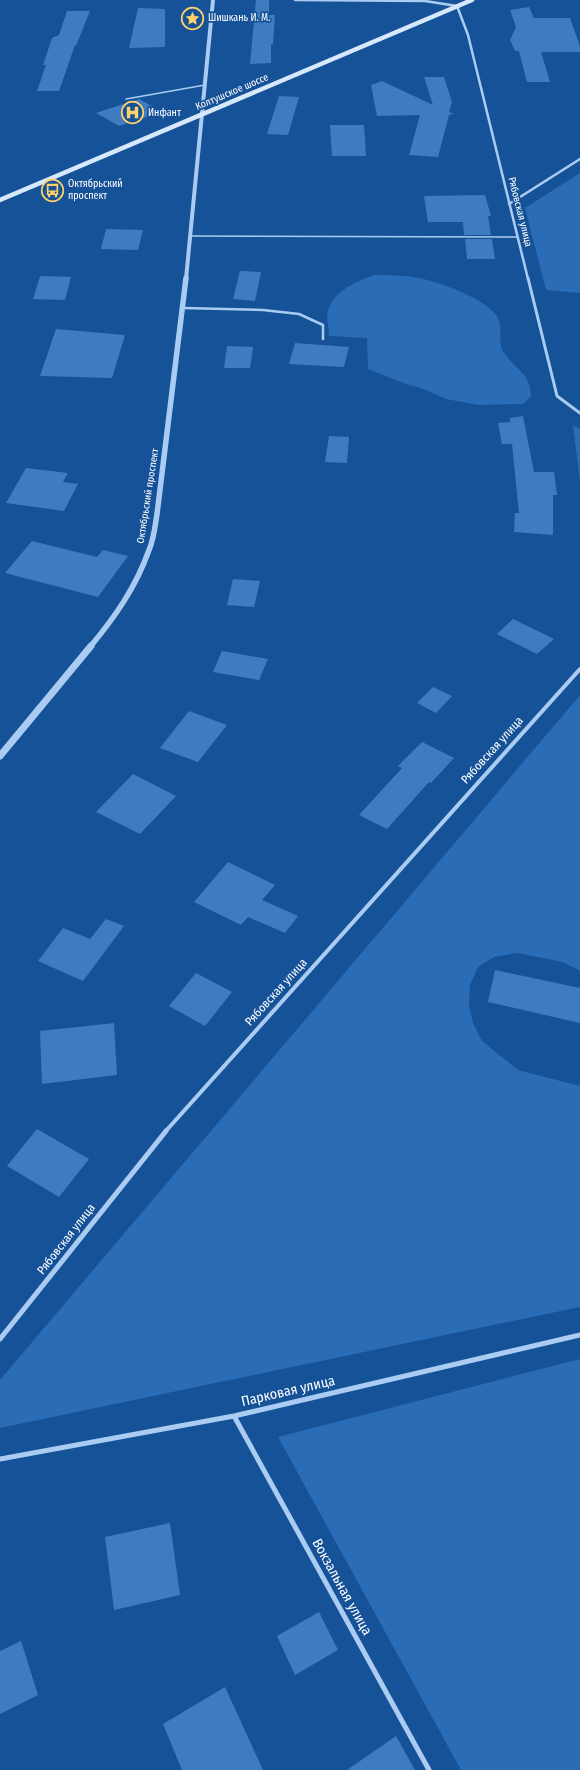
<svg xmlns="http://www.w3.org/2000/svg" width="580" height="1770" font-family="'Fira Sans Condensed',sans-serif">
  <rect width="100%" height="100%" fill="#165298"/>
  <!-- green -->
  <path fill="#2a6cb6" d="M 580,173 L 580,293 L 546,290 L 525,208 Z
    M 374,275 C 389,275 404,275 419,278 C 439,282 488,299 498,318 C 503,328 497,343 504,353 C 515,369 531,374 531,396 L 523,404 L 479,405 L 446,399 L 421,388 L 406,384 L 368,369 L 367,338 L 329,336 C 329,328 326,318 328,311 C 334,290 356,282 374,275 Z
    M 573,425 L 580,429 L 580,481 Z
    M 580,695 L 580,971 L 563,962 L 517,953 L 494,957 L 478,967 L 470,985 L 469,1005 L 473,1023 L 482,1041 L 518,1070 L 580,1086 L 580,1307 L 0,1428 L 0,1380 Z
    M 580,1359 L 580,1770 L 461,1770 L 278,1437 Z"/>
  <!-- building -->
  <path fill="#3f7bbf" d="M 256,0 L 269,0 L 269,15 L 275,15 L 273,44 L 271,44 L 271,63 L 250,64 Z
    M 529,7 L 534,18 L 570,18 L 580,46 L 580,52 L 541,52 L 550,82 L 527,82 L 519,51 L 515,51 L 510,40 L 516,27 L 510,10 Z
    M 138,8 L 165,9 L 165,47 L 129,48 Z
    M 67,11 L 90,11 L 76,46 L 75,45 L 59,91 L 37,91 L 46,65 L 43,65 L 52,38 L 59,35 Z
    M 424,77 L 444,77 L 452,102 L 449,112 L 454,114 L 449,115 L 438,157 L 409,155 L 420,115 L 377,116 L 371,85 L 382,81 L 433,105 Z
    M 279,96 L 299,97 L 288,135 L 267,134 Z
    M 139,99 L 162,112 L 119,126 L 96,113 Z
    M 330,125 L 364,125 L 366,156 L 332,156 Z
    M 485,195 L 491,216 L 488,216 L 491,235 L 464,235 L 463,222 L 428,222 L 424,196 Z
    M 106,229 L 143,230 L 138,250 L 101,249 Z
    M 465,239 L 492,239 L 495,259 L 467,259 Z
    M 240,271 L 261,272 L 255,301 L 233,299 Z
    M 40,276 L 71,277 L 65,300 L 33,299 Z
    M 56,329 L 125,335 L 112,378 L 40,376 Z
    M 295,343 L 349,347 L 344,367 L 289,364 Z
    M 227,346 L 253,347 L 250,368 L 224,368 Z
    M 523,416 L 534,472 L 554,472 L 557,495 L 553,495 L 553,535 L 514,532 L 515,513 L 519,513 L 512,444 L 502,444 L 498,423 L 510,422 L 510,418 Z
    M 329,436 L 349,437 L 347,463 L 325,462 Z
    M 26,468 L 68,473 L 63,482 L 78,484 L 64,511 L 6,503 Z
    M 32,541 L 97,557 L 103,550 L 128,556 L 98,597 L 5,573 Z
    M 233,579 L 260,581 L 254,607 L 227,605 Z
    M 513,619 L 554,639 L 537,654 L 497,634 Z
    M 222,651 L 268,659 L 259,680 L 213,672 Z
    M 433,687 L 452,696 L 436,713 L 417,703 Z
    M 189,711 L 227,725 L 198,762 L 160,748 Z
    M 422,742 L 454,758 L 431,783 L 429,782 L 387,829 L 359,815 L 402,768 L 398,766 Z
    M 133,774 L 176,796 L 140,834 L 96,812 Z
    M 228,862 L 275,885 L 262,900 L 298,916 L 285,933 L 248,917 L 241,925 L 194,902 Z
    M 106,919 L 124,926 L 83,981 L 38,961 L 63,928 L 90,939 Z
    M 495,970 L 580,988 L 580,1023 L 488,1002 Z
    M 196,973 L 232,992 L 205,1026 L 169,1006 Z
    M 114,1023 L 117,1075 L 42,1084 L 40,1031 Z
    M 37,1129 L 89,1159 L 59,1197 L 7,1166 Z
    M 170,1523 L 180,1595 L 114,1610 L 105,1537 Z
    M 319,1612 L 338,1650 L 295,1675 L 277,1636 Z
    M 21,1641 L 38,1695 L 0,1714 L 0,1651 Z
    M 225,1687 L 263,1770 L 182,1770 L 163,1724 Z
    M 396,1736 L 415,1770 L 347,1770 Z"/>
  <g fill="none" stroke-linecap="round" stroke-linejoin="round">
    <!-- service-far1 -->
    <path stroke="#aaccf2" stroke-width="1.5" d="M 126,99 L 205,85
      M 190,236 L 517,237"/>
    <!-- service -->
    <path stroke="#aaccf2" stroke-width="2.5" d="M 183,308 L 263,310 L 299,314 L 323,325 L 323,339"/>
    <!-- minor-far3 -->
    <path stroke="#aaccf2" stroke-width="2.5" d="M 295,0 L 425,1 L 457,6 L 468,35 L 528,279
      M 509,204 L 580,159"/>
    <!-- minor-far2 -->
    <path stroke="#aaccf2" stroke-width="3" d="M 528,278 L 557,396 L 580,413"/>
    <!-- minor-far1 -->
    <path stroke="#aaccf2" stroke-width="4" d="M 165,1132 L 580,669"/>
    <!-- minor -->
    <path stroke="#aaccf2" stroke-width="5" d="M 0,1339 L 166,1131
      M 234,1416 L 429,1770
      M 0,1459 L 234,1416 L 580,1335"/>
    <!-- tertiary-far2 -->
    <path stroke="#aaccf2" stroke-width="4" d="M 186,279 L 213,0"/>
    <!-- tertiary-far1 -->
    <path stroke="#aaccf2" stroke-width="5.5" d="M 90,647 C 115,617 136,587 149,550 C 154,539 155,526 157,514 L 186,278"/>
    <!-- tertiary -->
    <path stroke="#aaccf2" stroke-width="7" d="M 0,756 L 91,646"/>
    <!-- secondary -->
    <path stroke="#d8e8fc" stroke-width="4.5" d="M 0,200 L 472,0"/>
  </g>
  <!-- icons -->
  <defs>
    <symbol id="sight-ring" viewBox="-11 -11 22 22"><circle r="9.5" fill="#165298" stroke="#ffd16a" stroke-width="1.5"/><path d="M0-6L1.8-2.2L6-1.7L2.9 1.2L3.7 5.4L0 3.3L-3.7 5.4L-2.9 1.2L-6-1.7L-1.8-2.2Z" fill="#ffd16a"/></symbol>
    <symbol id="hospital-ring" viewBox="-11 -11 22 22"><circle r="9.5" fill="#165298" stroke="#ffd16a" stroke-width="1.5"/><path d="M-5-5h3v3.5h4V-5h3V5h-3V1.5h-4V5h-3Z" fill="#ffd16a"/></symbol>
    <symbol id="bus-ring" viewBox="-11 -11 22 22"><circle r="9.5" fill="#165298" stroke="#ffd16a" stroke-width="1.5"/><path d="M-5-6H5V4H4V6H2V4H-2V6H-4V4H-5ZM-3.5-4V0h7V-4ZM-3.5 1.2v1.5H-2V1.2ZM2 1.2v1.5H3.5V1.2Z" fill="#ffd16a"/></symbol>
  </defs>
  <g fill-rule="evenodd">
    <use href="#sight-ring" x="180" y="6" width="25" height="25"/>
    <use href="#hospital-ring" x="120" y="100" width="25" height="25"/>
    <use href="#bus-ring" x="40" y="178" width="25" height="25"/>
  </g>
  <g text-anchor="middle" dominant-baseline="central" stroke-width="3.5" stroke-linejoin="round" paint-order="stroke">
    <!-- far-poi labels -->
    <g font-size="10" fill="#fff" stroke="#165298" text-anchor="start">
      <text x="208" y="18">Шишкань И. М.</text>
      <text x="148" y="113">Инфант</text>
      <text x="68" y="184">Октябрьский<tspan x="68" dy="12">проспект</tspan></text>
    </g>
    <!-- far-street labels -->
    <g font-size="10" fill="#fff" stroke="#165298">
      <text transform="translate(232 92) rotate(-23)">Колтушское шоссе</text>
      <text transform="translate(520 212) rotate(76)">Рябовская улица</text>
      <text transform="translate(148 496) rotate(-81)">Октябрьский проспект</text>
    </g>
    <!-- street labels -->
    <g font-size="12" fill="#fff" stroke="#165298">
      <text transform="translate(492 750) rotate(-48)">Рябовская улица</text>
      <text transform="translate(276 992) rotate(-48)">Рябовская улица</text>
      <text transform="translate(66 1239) rotate(-52)">Рябовская улица</text>
    </g>
    <!-- near-street labels -->
    <g font-size="14" fill="#fff" stroke="#165298">
      <text transform="translate(288 1391) rotate(-13)">Парковая улица</text>
      <text transform="translate(342 1587) rotate(61)">Вокзальная улица</text>
    </g>
  </g>
</svg>
